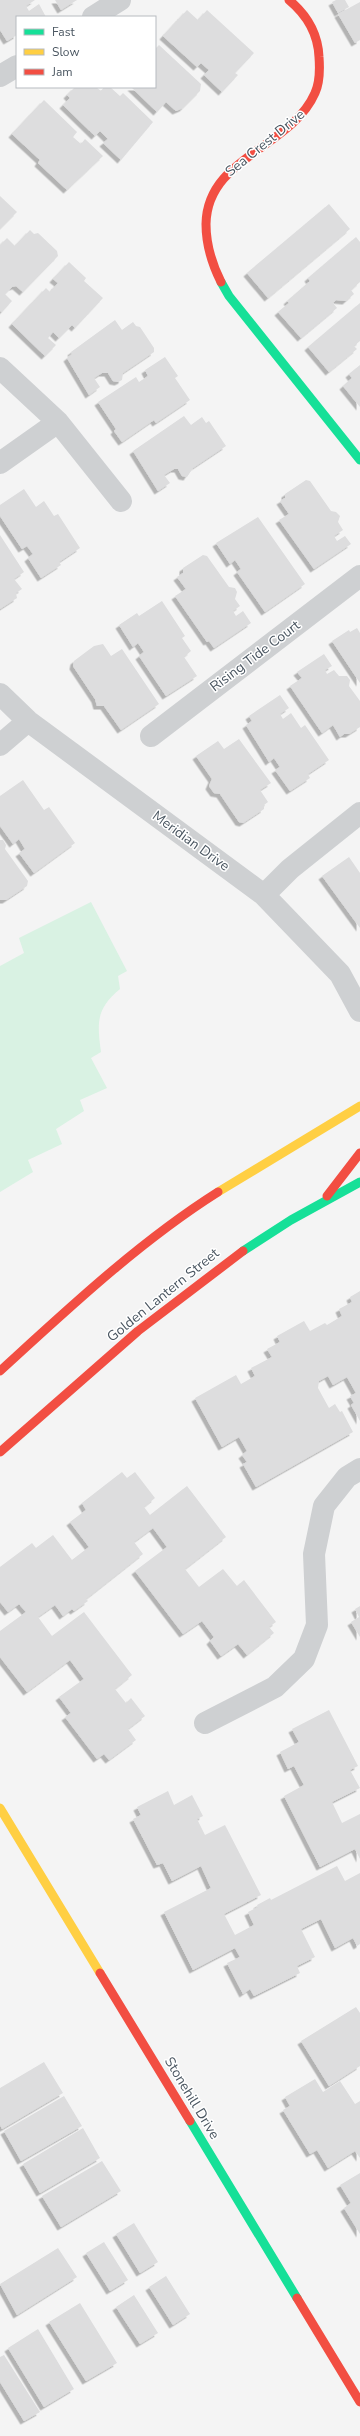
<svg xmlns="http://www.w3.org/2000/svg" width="360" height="2436" font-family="'Nunito Sans',sans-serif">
  <defs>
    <filter id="shadow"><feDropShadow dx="-3.5" dy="3.5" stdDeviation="0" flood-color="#0004"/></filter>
  </defs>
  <rect width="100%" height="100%" fill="#f4f4f4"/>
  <!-- green -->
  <path fill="#d9f2e3" d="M 91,902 L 127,971 L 118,976 L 120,989 C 96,1009 97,1022 101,1052 L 91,1058 L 107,1088 L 80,1100 L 84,1111 L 56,1129 L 62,1144 L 28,1160 L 33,1172 L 0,1192 L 0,966 L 24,953 L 19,938 Z"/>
  <!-- building -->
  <path fill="#ddddde" filter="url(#shadow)" d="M 0,0 L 35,0 L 26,6 L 29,11 L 39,4 L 46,17 L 17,17 L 17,35 L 7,41 L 0,30 Z
    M 55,0 L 77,0 L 61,10 Z
    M 336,0 L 345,0 L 349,7 L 338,13 L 332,2 Z
    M 360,2 L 360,40 L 355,43 L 338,14 Z
    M 187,10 L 198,20 L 207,10 L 254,53 L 235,73 L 238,75 L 222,92 L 204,75 L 209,70 L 201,63 L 197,67 L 163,36 Z
    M 159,45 L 201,84 L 200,91 L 183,108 L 176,111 L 166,102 L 157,112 L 131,87 L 155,87 L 155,49 Z
    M 75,87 L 96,87 L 101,91 L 104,87 L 110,87 L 120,96 L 123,93 L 153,122 L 121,160 L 103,143 L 108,139 L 100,131 L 95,136 L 63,105 L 70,98 L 67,95 Z
    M 44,100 L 77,132 L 73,137 L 81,144 L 85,139 L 103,156 L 67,190 L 38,163 L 40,160 L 12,134 Z
    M 0,196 L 17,212 L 0,229 Z
    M 329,204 L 350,229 L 268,298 L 247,273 Z
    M 30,230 L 34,234 L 38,233 L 57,251 L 58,256 L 23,292 L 16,286 L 12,287 L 5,294 L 12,301 L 2,312 L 0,311 L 0,245 L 7,238 L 15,246 Z
    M 356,237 L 360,242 L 360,282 L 351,290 L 354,294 L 346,301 L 336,300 L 333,303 L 337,308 L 301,338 L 278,312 L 289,303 L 287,301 L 310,281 L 308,278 Z
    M 69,262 L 86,278 L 84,281 L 103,298 L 75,328 L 72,325 L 59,338 L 53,332 L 48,338 L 56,345 L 45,356 L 12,324 L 46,288 L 50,292 L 58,283 L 53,279 Z
    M 360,303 L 360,341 L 354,346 L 357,349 L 329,372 L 308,347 Z
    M 115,320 L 122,330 L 133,322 L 136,326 L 140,327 L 154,348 L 154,352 L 123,373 L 122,380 L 118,382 L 113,381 L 108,373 L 102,373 L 94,378 L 100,387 L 89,395 L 67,358 L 72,354 L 71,352 Z
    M 165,357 L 178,376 L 175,378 L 190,400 L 156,423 L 154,420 L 122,442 L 114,431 L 116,429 L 98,402 L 136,377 L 139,382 L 148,376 L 145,370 Z
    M 360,365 L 360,407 L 343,386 L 352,378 L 349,374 Z
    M 184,416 L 191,425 L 202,417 L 206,423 L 209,421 L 226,446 L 193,468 L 187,477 L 182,476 L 178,469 L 174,469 L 164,475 L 170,483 L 158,491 L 133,451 Z
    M 306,480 L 310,481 L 331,511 L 336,512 L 340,516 L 338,522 L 343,530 L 334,536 L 337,541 L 345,536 L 351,544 L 314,569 L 279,520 L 289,514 L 280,501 L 285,498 L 285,494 Z
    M 24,489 L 36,507 L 44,501 L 54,516 L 58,514 L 80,548 L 59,562 L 61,565 L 41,578 L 28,558 L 33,554 L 27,546 L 22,549 L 0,516 L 0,505 Z
    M 258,517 L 305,584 L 265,612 L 237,572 L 241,569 L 235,560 L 230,564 L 216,543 Z
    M 0,535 L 24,572 L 14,579 L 22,589 L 16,593 L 17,598 L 0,609 Z
    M 203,555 L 207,556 L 229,587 L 235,588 L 237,592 L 235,599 L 240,606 L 233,611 L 236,616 L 243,611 L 251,623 L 214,648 L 209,641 L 207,642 L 175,596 L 186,589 L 177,577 L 183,573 L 183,568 Z
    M 162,601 L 185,636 L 182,638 L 191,651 L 184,657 L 197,676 L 166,696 L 139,656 L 144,652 L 138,643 L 133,647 L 119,625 L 137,613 L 139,616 Z
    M 357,628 L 360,633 L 360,683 L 332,641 L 349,630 L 350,632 Z
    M 103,644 L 111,656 L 122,649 L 159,704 L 121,730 L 104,706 L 97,706 L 95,699 L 73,666 L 74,661 L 94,646 Z
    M 324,654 L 332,666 L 325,670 L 327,674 L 334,670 L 339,676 L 347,676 L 350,680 L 349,686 L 360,701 L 360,727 L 349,734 L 344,734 L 340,737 L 333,725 L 322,733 L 290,686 L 302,678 L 297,672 Z
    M 280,695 L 289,708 L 280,714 L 283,719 L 291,713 L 301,728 L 305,725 L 329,760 L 308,774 L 310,778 L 290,791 L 275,770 L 280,767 L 274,758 L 269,762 L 246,725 L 252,721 L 249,716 Z
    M 239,739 L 271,783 L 260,790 L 268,802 L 264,805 L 264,809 L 243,823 L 239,822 L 220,794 L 214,793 L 209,786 L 212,779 L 196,756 L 218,741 L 224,749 Z
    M 23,780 L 44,810 L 49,807 L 75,843 L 34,873 L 19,853 L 25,849 L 19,839 L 13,844 L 0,826 L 0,796 Z
    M 0,840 L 3,840 L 6,845 L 5,849 L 28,881 L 27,886 L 6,900 L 0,900 Z
    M 349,857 L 360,873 L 360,928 L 322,876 Z
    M 360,1291 L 360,1421 L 351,1405 L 354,1403 L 350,1396 L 356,1393 L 347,1377 L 333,1385 L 328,1376 L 319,1381 L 318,1388 L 329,1408 L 335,1404 L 340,1412 L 342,1411 L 353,1432 L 256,1487 L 243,1464 L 247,1462 L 242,1455 L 247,1451 L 239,1437 L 222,1447 L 195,1398 L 236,1375 L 241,1384 L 255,1376 L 251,1368 L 272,1357 L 267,1349 L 280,1342 L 277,1336 L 304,1321 L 310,1331 L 325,1323 L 327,1325 L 342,1316 L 339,1309 L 352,1302 L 350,1297 Z
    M 122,1472 L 127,1478 L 135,1472 L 155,1498 L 144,1507 L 150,1515 L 187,1486 L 226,1537 L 185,1569 L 199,1587 L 223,1569 L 237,1586 L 244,1580 L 276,1622 L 269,1627 L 274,1633 L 247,1655 L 238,1644 L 221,1656 L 210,1641 L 214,1637 L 202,1621 L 183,1634 L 135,1571 L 167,1547 L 153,1528 L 134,1542 L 143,1554 L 86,1599 L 88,1601 L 74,1611 L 72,1609 L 63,1616 L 55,1605 L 38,1617 L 52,1636 L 84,1612 L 132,1675 L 115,1689 L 126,1703 L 131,1698 L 145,1716 L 128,1729 L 136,1740 L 109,1760 L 104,1754 L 97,1759 L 65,1717 L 71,1713 L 59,1697 L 84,1679 L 70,1660 L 27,1692 L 0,1657 L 0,1631 L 26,1612 L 19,1604 L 8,1612 L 0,1602 L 0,1567 L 32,1543 L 36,1548 L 53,1535 L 72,1560 L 89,1547 L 70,1522 L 86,1510 L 82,1503 Z
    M 360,1606 L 360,1637 L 351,1622 L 359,1617 L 355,1609 Z
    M 329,1710 L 358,1766 L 350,1770 L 360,1788 L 332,1802 L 342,1823 L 360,1814 L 360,1859 L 355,1849 L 320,1867 L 284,1796 L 304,1785 L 294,1766 L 288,1769 L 280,1752 L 299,1742 L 292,1729 Z
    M 168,1791 L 174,1805 L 192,1795 L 203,1816 L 197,1819 L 205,1835 L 225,1825 L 261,1895 L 224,1914 L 235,1935 L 254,1925 L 248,1912 L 258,1907 L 257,1905 L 270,1898 L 271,1900 L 337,1866 L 345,1881 L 360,1873 L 360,1944 L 357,1946 L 353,1938 L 335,1948 L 321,1919 L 301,1929 L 315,1957 L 297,1966 L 300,1973 L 254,1996 L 250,1989 L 243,1994 L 227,1963 L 240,1957 L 235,1948 L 193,1970 L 164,1912 L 211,1888 L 201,1866 L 172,1881 L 163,1863 L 157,1865 L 133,1819 L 141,1815 L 137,1807 Z
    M 356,2007 L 360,2013 L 360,2066 L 329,2086 L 301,2041 Z
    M 44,2062 L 63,2093 L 2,2129 L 0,2125 L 0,2088 Z
    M 315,2079 L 323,2092 L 340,2081 L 355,2104 L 360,2101 L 360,2158 L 355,2151 L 328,2168 L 317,2150 L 310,2154 L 283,2110 L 290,2106 L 285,2097 Z
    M 64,2096 L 82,2126 L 21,2161 L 4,2131 Z
    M 83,2128 L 100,2158 L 40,2193 L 23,2164 Z
    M 102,2161 L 121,2191 L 61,2227 L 42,2196 Z
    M 360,2173 L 360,2234 L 344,2208 L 351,2203 L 340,2185 Z
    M 134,2223 L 158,2262 L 140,2273 L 116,2234 Z
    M 104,2242 L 128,2280 L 110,2291 L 86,2253 Z
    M 58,2248 L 77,2277 L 17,2315 L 0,2284 Z
    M 166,2276 L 190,2314 L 173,2325 L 149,2287 Z
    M 134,2295 L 158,2333 L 140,2344 L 116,2307 Z
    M 80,2303 L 117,2363 L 86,2381 L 49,2322 Z
    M 38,2329 L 74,2389 L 44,2407 L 8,2348 Z
    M 4,2355 L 40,2412 L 24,2421 L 0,2382 L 0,2357 Z"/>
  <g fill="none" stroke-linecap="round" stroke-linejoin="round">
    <!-- street -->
    <path stroke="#ced0d2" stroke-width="22" d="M 93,17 L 120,0
      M 0,76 L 17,66
      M 0,368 L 58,422 L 121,501
      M 0,463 L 58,422
      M 0,694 L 28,721 L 264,895 L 340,974 L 360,1011
      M 151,736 L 360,576
      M 0,745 L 28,721
      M 264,895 L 290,869 L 360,813
      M 205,1723 L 275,1687 L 304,1659 L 317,1625 L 314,1554 L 324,1506 L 347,1477 L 360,1469"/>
    <!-- fast -->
    <path stroke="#16e098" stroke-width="9" d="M 221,282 L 229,296 L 360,460
      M 243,1251 L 291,1220 L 360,1182
      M 190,2121 L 297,2298"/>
    <!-- slow -->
    <path stroke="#ffcf43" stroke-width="9" d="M 218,1192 L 360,1106
      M 0,1808 L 100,1973"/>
    <!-- jam -->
    <path stroke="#f24e42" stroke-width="9" d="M 221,282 C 212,264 206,245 206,224 C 207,157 291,148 315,93 C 320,82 320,70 319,57 C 318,33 307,15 289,0
      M 327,1196 L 360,1153
      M 0,1371 C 69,1308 139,1242 218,1192
      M 0,1452 L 138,1331 L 243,1251
      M 100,1973 L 190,2121
      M 297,2298 L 360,2402"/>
  </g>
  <g text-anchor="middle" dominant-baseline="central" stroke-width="3" stroke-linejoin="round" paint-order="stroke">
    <!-- street labels -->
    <g font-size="14" fill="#4a5661" stroke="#fff">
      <text transform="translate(265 143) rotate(-39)">Sea Crest Drive</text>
      <text transform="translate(255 656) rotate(-37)">Rising Tide Court</text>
      <text transform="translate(191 841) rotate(36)">Meridian Drive</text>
      <text transform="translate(163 1295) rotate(-39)">Golden Lantern Street</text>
      <text transform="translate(192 2098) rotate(59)">Stonehill Drive</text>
    </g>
  </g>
  <!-- legend -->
  <rect x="16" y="16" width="140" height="72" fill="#ffffff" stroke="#b7bbc0"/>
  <rect x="24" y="29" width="20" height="6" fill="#16e098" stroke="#b7bbc0"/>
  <text x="52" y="36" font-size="12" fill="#4a5661">Fast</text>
  <rect x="24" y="49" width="20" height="6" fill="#ffcf43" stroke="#b7bbc0"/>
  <text x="52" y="56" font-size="12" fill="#4a5661">Slow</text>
  <rect x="24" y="69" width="20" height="6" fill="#f24e42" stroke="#b7bbc0"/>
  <text x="52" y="76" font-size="12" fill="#4a5661">Jam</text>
</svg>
